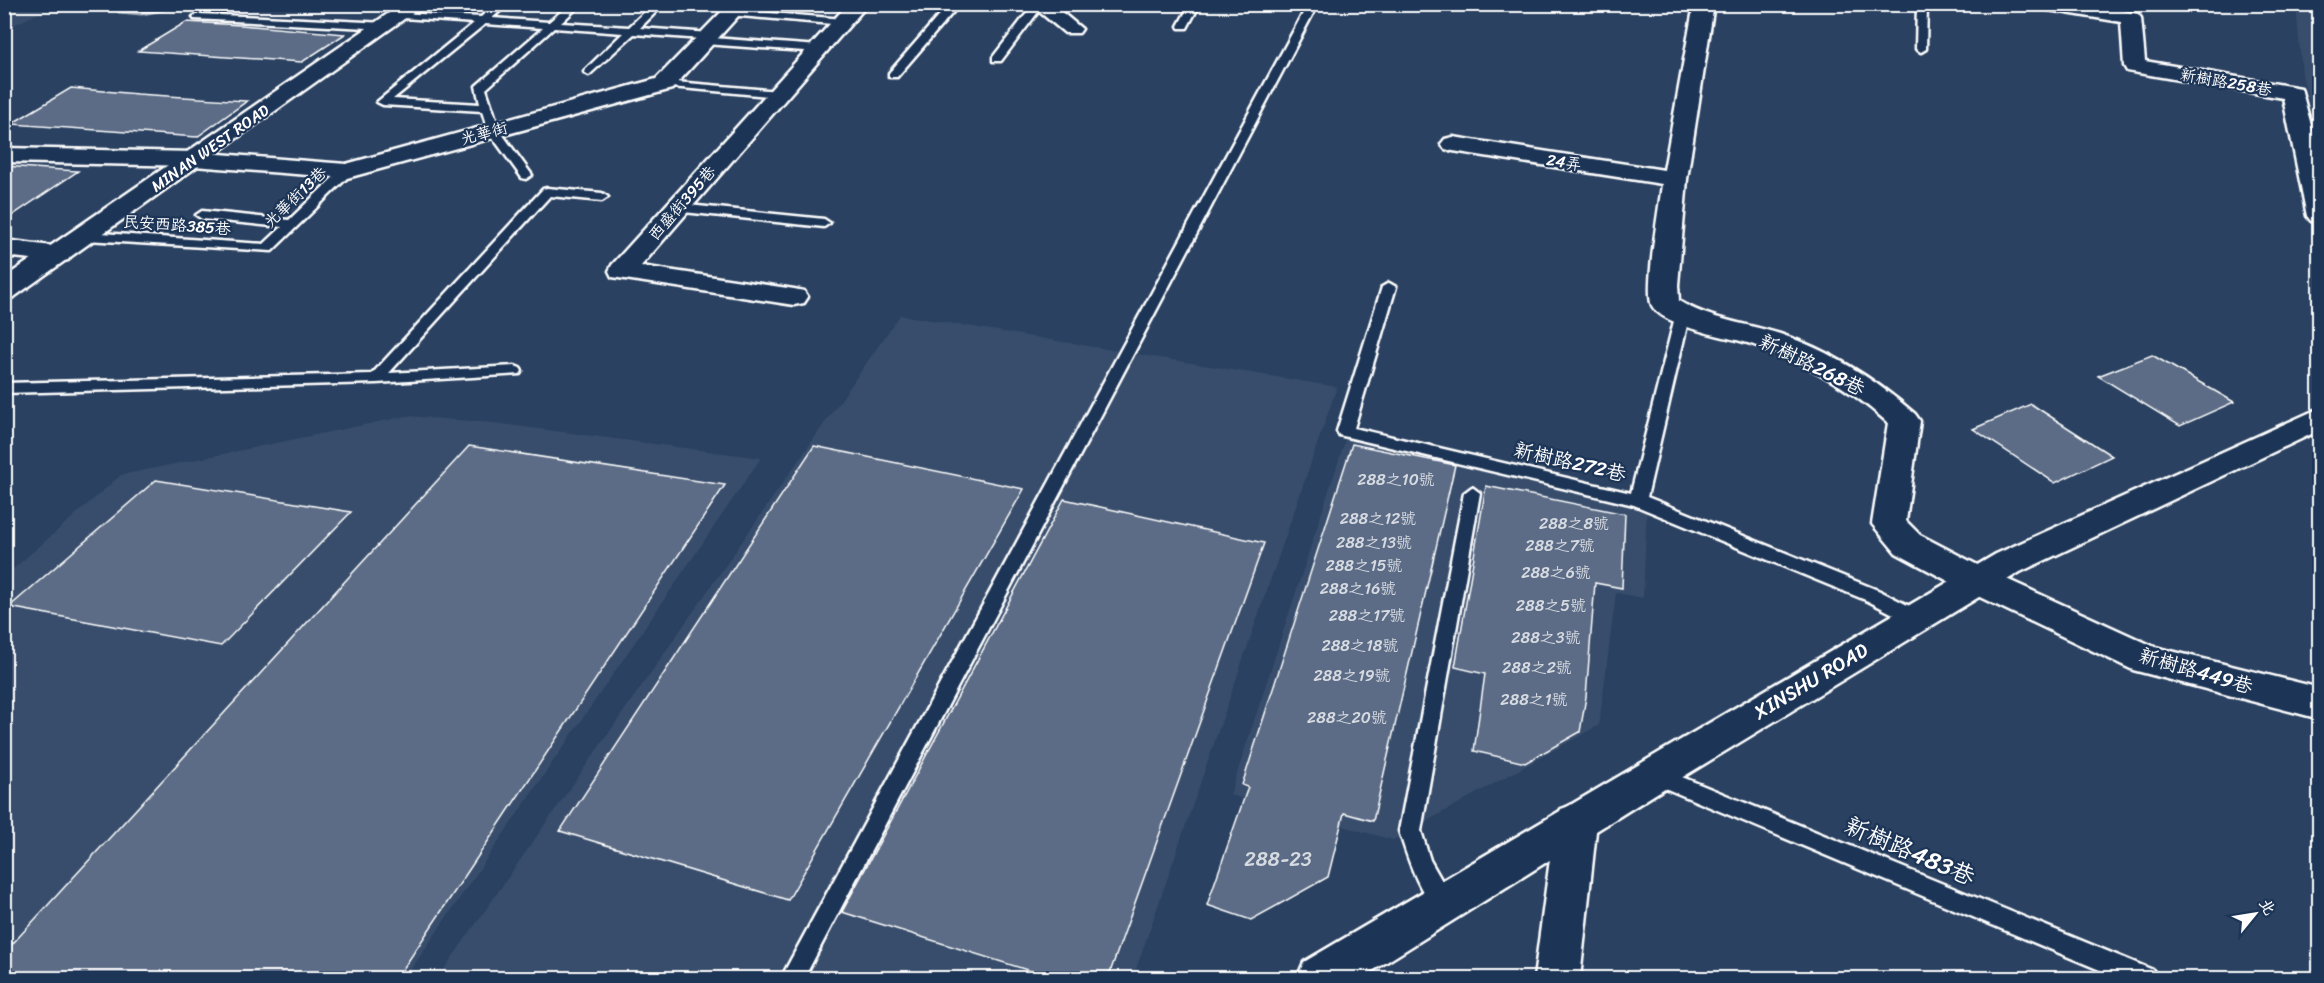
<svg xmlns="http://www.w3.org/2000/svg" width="2324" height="983" font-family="Sriracha,'LXGW WenKai TC',sans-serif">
  <rect width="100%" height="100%" fill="#2a4161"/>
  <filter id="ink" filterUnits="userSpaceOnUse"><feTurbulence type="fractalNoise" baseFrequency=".0167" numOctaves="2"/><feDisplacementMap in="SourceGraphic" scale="12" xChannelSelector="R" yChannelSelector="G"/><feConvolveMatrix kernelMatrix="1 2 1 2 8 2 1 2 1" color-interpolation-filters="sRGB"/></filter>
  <g filter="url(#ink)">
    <!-- built -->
    <path fill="#394e6c" d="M 33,4 L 56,5 L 5,29 L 5,9 Z
      M 2296,5 L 2319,5 L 2319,136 L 2302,74 Z
      M 900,315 L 1337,387 L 1133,978 L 438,978 Z
      M 407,416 L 494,423 L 761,458 L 405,978 L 5,978 L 4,577 L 121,475 Z
      M 1346,438 L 1647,506 L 1643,598 L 1616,593 L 1599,725 L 1393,840 L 1230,795 Z"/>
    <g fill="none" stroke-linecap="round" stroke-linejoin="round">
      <!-- stream -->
      <path stroke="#a7b1be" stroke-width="5" d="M 119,4 L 119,11 L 142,13 L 187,4"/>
    </g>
    <!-- building -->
    <path fill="#5b6c86" stroke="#fff" stroke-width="1.5" d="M 186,22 L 241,25 L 345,34 L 302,62 L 138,51 Z
      M 71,88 L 137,94 L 247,101 L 197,137 L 11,124 Z
      M 4,166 L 78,171 L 4,221 Z
      M 2152,355 L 2234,402 L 2180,426 L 2098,376 Z
      M 2031,404 L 2112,456 L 2055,483 L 1973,429 Z
      M 1352,444 L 1455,465 L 1373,821 L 1344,813 L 1328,877 L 1251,920 L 1207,905 L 1248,787 L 1242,785 Z
      M 469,446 L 725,485 L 397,978 L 4,978 L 4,953 Z
      M 814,446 L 1024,489 L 788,900 L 560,831 Z
      M 156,480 L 351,512 L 221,646 L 9,607 Z
      M 1486,486 L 1625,514 L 1622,588 L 1595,583 L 1586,697 L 1580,732 L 1525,763 L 1474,751 L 1485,674 L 1455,667 Z
      M 1064,499 L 1264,543 L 1108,978 L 1053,978 L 842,912 Z"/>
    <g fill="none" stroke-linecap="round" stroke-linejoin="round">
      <defs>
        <path id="lane" d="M 355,4 L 405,4 L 417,8 L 412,11 Z
          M 496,4 L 508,4 L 492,18 L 549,22 L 570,4 L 581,4 L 561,23 L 629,27 L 653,4 L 664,4 L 640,28 L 710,33 L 715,36 L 713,38 L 819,46 L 824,49 L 819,52 L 705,44 L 700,41 L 702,39 L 634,34 L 589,75 L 584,72 L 585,70 L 623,33 L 554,28 L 486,89 L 500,131 L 532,175 L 526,179 L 522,178 L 488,131 L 482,111 L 383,105 L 377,102 L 474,23 L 403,18 L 399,17 L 399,13 L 481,17 ZM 485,24 L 543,28 L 476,86 L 480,104 L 393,99 Z
          M 949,4 L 960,4 L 897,77 L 889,77 L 889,73 Z
          M 1034,4 L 1044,4 L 1001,61 L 993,61 L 993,57 Z
          M 1190,4 L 1200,4 L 1187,28 L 1179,28 L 1178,26 Z
          M 1308,4 L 1318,4 L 804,978 L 781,978 Z
          M 1917,4 L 1927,4 L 1926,49 L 1921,52 L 1916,49 Z
          M 732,10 L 844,19 L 849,22 L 844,25 L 729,15 L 727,13 Z
          M 198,14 L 386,23 L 391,26 L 386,29 L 194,19 L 193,17 Z
          M 664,81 L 779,91 L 785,94 L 779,97 L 660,86 L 659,84 Z
          M 347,167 L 351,168 L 351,174 L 272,251 L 86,240 L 80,236 L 86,232 L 264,244 L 282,227 L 202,219 L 196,215 L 202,211 L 289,220 L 343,168 Z
          M 547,188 L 602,193 L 608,197 L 602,201 L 550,196 L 389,373 L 515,366 L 520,368 L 522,371 L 520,374 L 376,383 L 4,393 L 4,383 L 372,374 L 543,189 Z
          M 678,204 L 824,219 L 830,223 L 824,227 L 674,211 L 672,208 Z
          M 1389,283 L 1396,287 L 1354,428 L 1631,493 L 1675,317 L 1682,313 L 1687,314 L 1689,317 L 1647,497 L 1880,591 L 1923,613 L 1926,618 L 1923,623 L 1911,623 L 1868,601 L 1634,505 L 1339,435 L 1337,431 L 1382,287 Z
          M 1472,487 L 1480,493 L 1421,831 L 1430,860 L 1454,902 L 1451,909 L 1443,912 C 1421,904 1406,852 1399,831 L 1464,493 Z
          M 1655,766 L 2153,970 L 2157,978 L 2119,978 L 1648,781 L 1645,775 L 1648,769 Z"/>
        <path id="street" d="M 729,4 L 749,4 L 672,89 L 347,178 L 194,166 L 4,162 L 4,148 L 194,152 L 346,164 L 656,79 Z
          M 848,4 L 868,4 L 641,266 L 794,289 L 804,291 L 808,297 L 804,303 L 794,305 L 612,277 L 609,271 L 612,265 Z
          M 1030,4 L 1052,4 L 1082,29 L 1079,33 L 1065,33 Z
          M 1694,4 L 1714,4 L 1687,179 L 1678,285 L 1679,301 C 1710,320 1746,323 1780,334 C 1829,350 1876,380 1915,414 L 1920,421 L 1906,521 L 1920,535 L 1991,572 L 2155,647 L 2320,688 L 2320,719 L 2133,670 L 1965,590 L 1896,553 L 1872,524 L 1888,423 C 1847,385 1792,354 1737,340 C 1719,336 1656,323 1651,303 C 1646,281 1659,211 1662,184 L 1453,151 L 1445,149 L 1441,144 L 1445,139 L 1453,137 L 1664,170 Z
          M 2039,4 L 2089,4 L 2138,14 L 2141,18 L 2145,61 L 2301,88 L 2320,159 L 2320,223 L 2311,221 L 2307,216 L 2283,98 L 2127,71 L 2124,66 L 2121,22 L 2048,10 Z
          M 4,240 L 68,248 L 72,254 L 68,260 L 59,262 L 4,256 Z
          M 1576,804 L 1591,809 L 1597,822 L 1580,978 L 1534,978 L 1555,822 L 1561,809 Z"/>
        <path id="secondary" d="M 402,4 L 425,4 L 14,297 L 4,299 L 4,278 Z
          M 2320,408 L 2320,430 L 2020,572 L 1668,786 L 1361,978 L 1297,978 L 1304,962 L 1996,554 Z"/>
      </defs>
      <!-- lane casing -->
      <use href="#lane" stroke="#fff" stroke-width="5"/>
      <!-- street casing -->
      <use href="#street" stroke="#fff" stroke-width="5"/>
      <!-- secondary casing -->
      <use href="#secondary" stroke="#fff" stroke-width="5"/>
      <!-- lane -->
      <use href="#lane" fill="#1d3557" fill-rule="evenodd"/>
      <!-- street -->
      <use href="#street" fill="#1d3557" fill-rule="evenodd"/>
      <!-- secondary -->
      <use href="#secondary" fill="#1d3557" fill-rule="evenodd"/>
    </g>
  </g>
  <g text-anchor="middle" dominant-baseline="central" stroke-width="4.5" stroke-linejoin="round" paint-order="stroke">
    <!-- far-street labels -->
    <g font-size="16" fill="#fff" stroke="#1d3557">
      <text transform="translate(2226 82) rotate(10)">新樹路258巷</text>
      <text transform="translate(484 133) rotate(-15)">光華街</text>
      <text transform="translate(210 148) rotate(-35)">MINAN WEST ROAD</text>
      <text transform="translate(1564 162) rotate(9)">24弄</text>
      <text transform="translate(295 197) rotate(-44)">光華街13巷</text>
      <text transform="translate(682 203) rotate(-49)">西盛街395巷</text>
      <text transform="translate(177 225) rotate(4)">民安西路385巷</text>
    </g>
    <!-- number labels -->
    <g font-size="16" fill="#d6dae1">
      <text x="1396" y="479">288之10號</text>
      <text x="1378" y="518">288之12號</text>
      <text x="1574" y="523">288之8號</text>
      <text x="1374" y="542">288之13號</text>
      <text x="1560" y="545">288之7號</text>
      <text x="1364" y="565">288之15號</text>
      <text x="1556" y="572">288之6號</text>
      <text x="1358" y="588">288之16號</text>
      <text x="1551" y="605">288之5號</text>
      <text x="1367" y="615">288之17號</text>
      <text x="1546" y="637">288之3號</text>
      <text x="1360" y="645">288之18號</text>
      <text x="1537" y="667">288之2號</text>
      <text x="1352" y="675">288之19號</text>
      <text x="1534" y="699">288之1號</text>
      <text x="1347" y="717">288之20號</text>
    </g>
    <!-- street labels -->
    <g font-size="20" fill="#fff" stroke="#1d3557">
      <text transform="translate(1812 365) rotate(26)">新樹路268巷</text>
      <text transform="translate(1570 462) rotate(13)">新樹路272巷</text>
      <text transform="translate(2196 671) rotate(16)">新樹路449巷</text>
      <text transform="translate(1811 681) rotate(-31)">XINSHU ROAD</text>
    </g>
    <!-- near-number labels -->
    <g font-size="20" fill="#d6dae1">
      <text x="1278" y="859">288-23</text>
    </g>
    <!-- near-street labels -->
    <g font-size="24" fill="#fff" stroke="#1d3557">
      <text transform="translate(1910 851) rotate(23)">新樹路483巷</text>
    </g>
  </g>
  <!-- margin -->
  <rect width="2324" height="983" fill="none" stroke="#1d3557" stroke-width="24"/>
  <rect x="12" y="12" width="2300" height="959" fill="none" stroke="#fff" stroke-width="2" filter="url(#ink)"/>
  <!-- north arrow -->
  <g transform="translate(2255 914) rotate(60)" stroke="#1d3557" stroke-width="4.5" paint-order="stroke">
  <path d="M0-4.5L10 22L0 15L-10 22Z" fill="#ffffff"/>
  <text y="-9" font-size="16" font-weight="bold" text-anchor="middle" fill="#ffffff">北</text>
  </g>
</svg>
